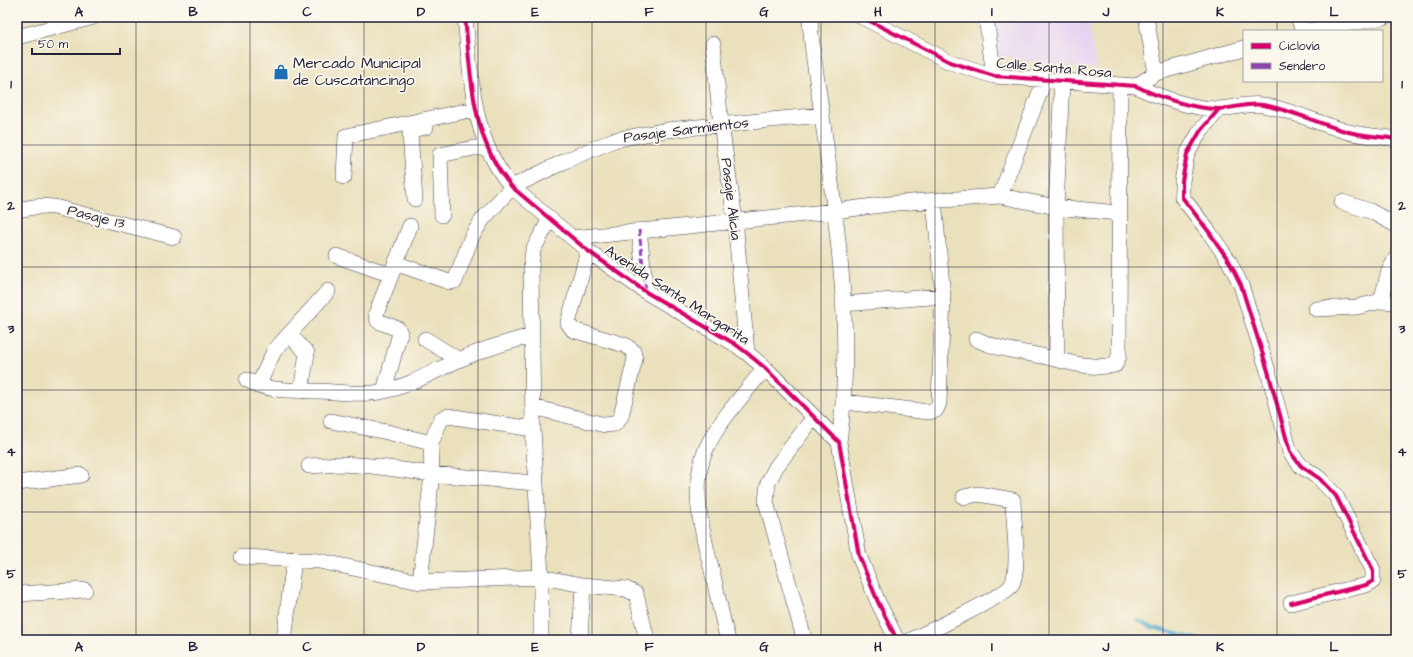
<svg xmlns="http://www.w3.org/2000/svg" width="1413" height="657" font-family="'Architects Daughter',sans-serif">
  <rect width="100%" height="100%" fill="#fbf7ec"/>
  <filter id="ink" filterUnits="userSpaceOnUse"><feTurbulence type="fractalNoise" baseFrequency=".025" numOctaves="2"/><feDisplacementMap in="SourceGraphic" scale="8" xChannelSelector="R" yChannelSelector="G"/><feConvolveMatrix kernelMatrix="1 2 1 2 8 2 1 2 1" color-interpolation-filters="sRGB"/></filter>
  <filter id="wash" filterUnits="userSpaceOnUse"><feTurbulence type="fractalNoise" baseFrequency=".012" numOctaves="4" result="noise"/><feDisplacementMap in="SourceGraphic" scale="16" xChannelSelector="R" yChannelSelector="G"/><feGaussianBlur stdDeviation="0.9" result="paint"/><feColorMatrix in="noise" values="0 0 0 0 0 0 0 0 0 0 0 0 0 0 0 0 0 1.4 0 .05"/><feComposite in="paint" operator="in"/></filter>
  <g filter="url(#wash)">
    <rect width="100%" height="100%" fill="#eae0bc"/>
    <!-- built -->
    <path fill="#e5d3f1" d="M 992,17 L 1088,17 L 1097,69 L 1051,65 L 1001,56 L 998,53 Z"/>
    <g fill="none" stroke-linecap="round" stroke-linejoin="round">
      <!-- stream -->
      <path stroke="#50a8cd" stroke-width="3.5" d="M 1137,620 L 1151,627 L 1200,640"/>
    </g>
  </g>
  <g filter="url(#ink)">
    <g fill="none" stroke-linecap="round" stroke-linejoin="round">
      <defs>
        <path id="minor" d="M 465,17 C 471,76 471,140 512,187 L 588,251 L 646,292 L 735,344 L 747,353 L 765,368 L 839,442 L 859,556 L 878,602 L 897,640
          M 810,17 C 811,50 818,83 822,116 C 837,224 854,334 839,442
          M 862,17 L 950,62 L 994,76 L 1136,86 C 1158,97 1193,109 1218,109 C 1233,109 1248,102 1263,105 C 1292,110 1317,123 1345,131 C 1361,136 1379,136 1396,139
          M 986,17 L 994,76
          M 1146,17 L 1156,73
          M 1298,17 L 1303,31
          M 1307,31 L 1384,17
          M 17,37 L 94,17
          M 713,44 L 721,124 L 735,220 L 747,353
          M 1136,86 L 1156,73 L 1244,48
          M 1219,109 L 1201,130 L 1187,154 L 1182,181 L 1182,197 L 1209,232 L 1229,261 L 1241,285 L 1268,371 L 1290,452 L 1301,466 L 1319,478 L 1336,496 L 1373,570 L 1373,581 L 1366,585 L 1291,603
          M 344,177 L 346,136 L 475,109
          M 1000,196 L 1045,79
          M 415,199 L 410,134 L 411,130 L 426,127
          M 1342,202 L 1370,211 L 1396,225
          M 17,210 L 40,206 L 54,207 L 174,237
          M 442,215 L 440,155 L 474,148 L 487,148
          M 639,230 L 646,292
          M 573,238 L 835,211 L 897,203 L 1000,196 L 1056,207 L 1118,213
          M 337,256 L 391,275
          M 395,263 L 449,282 L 455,281 L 472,236 L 483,219 L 512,187 L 565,161 L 614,140 L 667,130 L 822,115
          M 1381,301 L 1389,271 L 1396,258
          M 843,304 L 943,296
          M 1316,309 L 1357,307 L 1381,301 L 1396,302
          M 289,334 L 307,353 L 301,391
          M 425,339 L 459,360
          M 976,339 C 998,350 1019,351 1042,356 C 1064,361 1092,370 1115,365 L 1119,356 L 1120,86
          M 1057,359 L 1056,207 L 1062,80
          M 247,380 C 269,392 291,390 315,391 C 336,391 359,396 379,392 C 409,387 434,371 461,359 C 484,349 507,342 531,336
          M 258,386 L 274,351 L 328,291
          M 384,391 L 400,333 L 398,329 L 378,321 L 376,314 L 410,226
          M 845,402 L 929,412 L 936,410 L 939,403 L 943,296 L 934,200
          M 533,407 L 605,425 L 615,424 L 621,416 L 635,359 L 633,351 L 625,345 L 573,330 L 568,323 L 588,251
          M 331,421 L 387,432 L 431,443
          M 309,466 L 341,464 L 372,466 L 432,474 L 535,483
          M 17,483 L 81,475
          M 242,557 L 319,561 L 420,582 L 541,577 L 583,585 L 626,589 L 636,594 L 647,640
          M 420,582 L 432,474 L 431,443 L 441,419 L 448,416 L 533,429
          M 17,594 L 85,590
          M 804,638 L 766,502 L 768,483 L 776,467 L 814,417
          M 284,640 L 294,559
          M 541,640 L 541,577 L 533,429 L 531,267 L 533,250 L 550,219
          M 580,640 L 583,585
          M 728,640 C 722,619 718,597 713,575 C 703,535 689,489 706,449 C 719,420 746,392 765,368
          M 911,640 C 926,633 1004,596 1011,586 C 1021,570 1013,520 1013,500 L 978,494 L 964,497"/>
      </defs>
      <!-- minor casing -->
      <use href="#minor" stroke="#403e4e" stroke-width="16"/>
      <!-- minor -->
      <use href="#minor" stroke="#fff" stroke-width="15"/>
      <!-- quiet -->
      <path stroke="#8e44ad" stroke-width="3" stroke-dasharray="6 3" stroke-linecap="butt" d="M 639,230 L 646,292"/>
      <defs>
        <path id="cycleway" d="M 465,17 C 471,76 471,140 512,187 L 588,251 L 646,292 L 735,344 L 747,353 L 765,368 L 839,442 L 859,556 L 878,602 L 897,640
          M 862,17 L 950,62 L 994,76 L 1136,86 C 1158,97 1193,109 1218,109 C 1233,109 1248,102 1263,105 C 1292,110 1317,123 1345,131 C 1361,136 1379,136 1396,139
          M 1219,109 L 1201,130 L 1187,154 L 1182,181 L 1182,197 L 1209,232 L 1229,261 L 1241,285 L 1268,371 L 1290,452 L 1301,466 L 1319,478 L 1336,496 L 1373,570 L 1373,581 L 1366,585 L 1291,603"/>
      </defs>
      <!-- cycleway casing -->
      <use href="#cycleway" stroke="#fbf7ec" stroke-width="6"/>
      <!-- cycleway -->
      <use href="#cycleway" stroke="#d6006c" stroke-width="4"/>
    </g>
  </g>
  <!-- grid -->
  <path fill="none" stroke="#22223b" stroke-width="1" stroke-opacity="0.55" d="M 136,17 L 136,640M 250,17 L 250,640M 364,17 L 364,640M 478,17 L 478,640M 592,17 L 592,640M 706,17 L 706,640M 821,17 L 821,640M 935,17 L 935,640M 1049,17 L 1049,640M 1163,17 L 1163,640M 1277,17 L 1277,31M 1277,81 L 1277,640M 17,145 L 1396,145M 17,267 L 1396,267M 17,390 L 1396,390M 17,512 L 1396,512"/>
  <!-- icons -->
  <defs>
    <symbol id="shop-bare" viewBox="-9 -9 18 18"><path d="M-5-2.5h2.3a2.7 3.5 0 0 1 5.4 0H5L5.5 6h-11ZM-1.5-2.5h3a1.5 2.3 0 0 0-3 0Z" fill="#1f6fb2" stroke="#fbf7ec" stroke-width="2.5" paint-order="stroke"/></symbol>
  </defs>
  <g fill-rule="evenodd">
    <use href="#shop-bare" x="270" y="61" width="22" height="22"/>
  </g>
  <g text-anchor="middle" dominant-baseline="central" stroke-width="3.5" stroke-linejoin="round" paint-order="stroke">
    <!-- poi labels -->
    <g font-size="15" fill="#22223b" stroke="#fbf7ec" text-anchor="start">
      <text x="293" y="63">Mercado Municipal<tspan x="293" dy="17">de Cuscatancingo</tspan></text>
    </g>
    <!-- street labels -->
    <g font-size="15" fill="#22223b" stroke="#fbf7ec">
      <text transform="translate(1054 68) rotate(5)">Calle Santa Rosa</text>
      <text transform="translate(686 130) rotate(-7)">Pasaje Sarmientos</text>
      <text transform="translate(731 199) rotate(83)">Pasaje Alicia</text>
      <text transform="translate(96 217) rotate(14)">Pasaje 13</text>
      <text transform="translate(677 295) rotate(33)">Avenida Santa Margarita</text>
    </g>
  </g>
  <!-- margin -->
  <rect width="1413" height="657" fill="none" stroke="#fbf7ec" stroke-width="44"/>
  <!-- legend -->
  <rect x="1243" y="30" width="140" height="52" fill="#fbf7ec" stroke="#a4a2a5"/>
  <rect x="1251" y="43" width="20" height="6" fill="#d6006c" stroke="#a4a2a5"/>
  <text x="1279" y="50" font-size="12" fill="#22223b">Ciclovía</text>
  <rect x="1251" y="63" width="20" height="6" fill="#8e44ad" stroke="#a4a2a5"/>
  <text x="1279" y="70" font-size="12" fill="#22223b">Sendero</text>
  <!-- scale -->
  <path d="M32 48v6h88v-6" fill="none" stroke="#22223b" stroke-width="2"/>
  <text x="38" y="48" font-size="12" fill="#22223b" stroke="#fbf7ec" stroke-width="3" paint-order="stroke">50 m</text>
  <rect x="22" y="22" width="1369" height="613" fill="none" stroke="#22223b" stroke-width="1.5"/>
  <g font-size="13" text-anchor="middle" font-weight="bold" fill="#22223b">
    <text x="79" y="16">A</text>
    <text x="193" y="16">B</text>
    <text x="307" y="16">C</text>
    <text x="421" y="16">D</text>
    <text x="535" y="16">E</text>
    <text x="649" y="16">F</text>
    <text x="764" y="16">G</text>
    <text x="878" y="16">H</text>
    <text x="992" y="16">I</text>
    <text x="1106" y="16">J</text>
    <text x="1220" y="16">K</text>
    <text x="1334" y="16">L</text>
    <text x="11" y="88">1</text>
    <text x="1402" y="88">1</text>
    <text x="11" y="210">2</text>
    <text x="1402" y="210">2</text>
    <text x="11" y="333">3</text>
    <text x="1402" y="333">3</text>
    <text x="11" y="456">4</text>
    <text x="1402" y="456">4</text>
    <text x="11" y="578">5</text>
    <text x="1402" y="578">5</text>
    <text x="79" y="651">A</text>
    <text x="193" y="651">B</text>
    <text x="307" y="651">C</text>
    <text x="421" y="651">D</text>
    <text x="535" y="651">E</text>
    <text x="649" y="651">F</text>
    <text x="764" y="651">G</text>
    <text x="878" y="651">H</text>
    <text x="992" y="651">I</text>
    <text x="1106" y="651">J</text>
    <text x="1220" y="651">K</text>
    <text x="1334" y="651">L</text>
  </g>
</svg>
